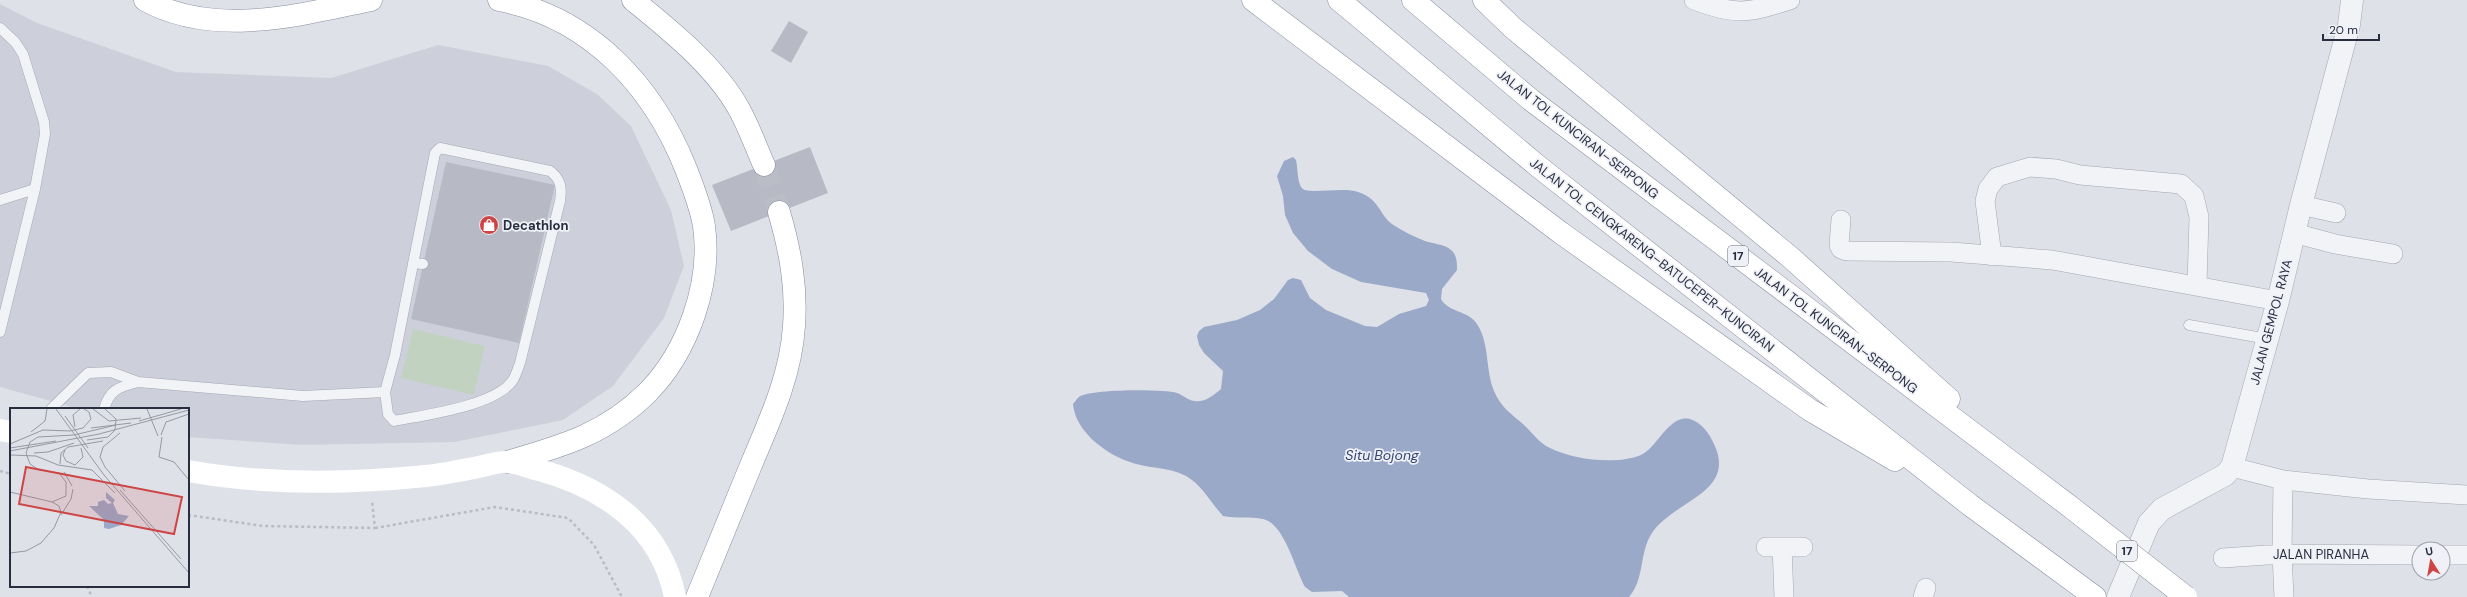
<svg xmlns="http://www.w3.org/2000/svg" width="2467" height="597" font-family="'DM Sans',sans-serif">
  <rect width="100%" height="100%" fill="#dfe1e8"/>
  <!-- built -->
  <path fill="#cdd0da" d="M 0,4 L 37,23 L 176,72 L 331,78 L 438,45 L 548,66 L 597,94 L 631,126 L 671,210 L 684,266 L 664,318 L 613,386 L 563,420 L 455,442 L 301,445 L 188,437 L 188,409 L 79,409 L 0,387 Z"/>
  <!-- green -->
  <path fill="#c2d2c1" d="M 413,329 L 485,346 L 474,395 L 401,378 Z"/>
  <!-- water -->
  <path fill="#9aa9c8" d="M 1293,157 L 1296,160 C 1298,168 1297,184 1303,189 C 1309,194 1345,187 1358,192 C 1382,200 1378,216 1395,226 C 1404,232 1415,237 1425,241 C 1433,244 1445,244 1451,250 C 1457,255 1457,263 1457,270 L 1442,289 L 1441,299 C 1449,313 1468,310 1477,324 C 1490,344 1485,370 1494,391 C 1500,406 1511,414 1523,424 C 1532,432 1539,443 1550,448 C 1574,460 1617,465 1641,455 C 1657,448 1669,414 1690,419 C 1702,423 1709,433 1714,444 C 1737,493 1674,500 1652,533 C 1639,552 1645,579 1629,597 L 1349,597 L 1342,591 L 1312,592 L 1305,587 C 1295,569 1284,523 1263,519 C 1250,516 1236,519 1223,516 C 1211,503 1202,485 1186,476 C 1167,466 1146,469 1127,461 C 1103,452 1075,430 1073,404 C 1075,402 1077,398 1079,397 C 1091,389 1163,389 1177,393 C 1185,396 1191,403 1200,401 C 1208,400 1215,394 1221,389 L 1223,371 L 1204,353 L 1199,345 L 1197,336 L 1199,331 L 1204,327 L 1237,320 L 1260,310 L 1274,299 L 1288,280 L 1293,278 L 1301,280 L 1310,298 L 1326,310 L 1365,326 L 1377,327 L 1399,314 L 1426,306 L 1429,300 L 1426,293 L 1361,282 L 1332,269 L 1308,251 L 1293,233 L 1285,215 L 1283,196 L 1277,176 L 1284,161 Z"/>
  <!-- building -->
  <path fill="#b7bac5" d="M 789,21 L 808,32 L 791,63 L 771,51 Z
    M 810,147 L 828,193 L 731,231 L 712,185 Z
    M 446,162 L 555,185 L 519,343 L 411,319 Z"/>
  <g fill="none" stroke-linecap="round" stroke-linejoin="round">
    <!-- motorway-tunnel -->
    <path stroke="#babdc6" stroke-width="22" stroke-dasharray="22 11" stroke-linecap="butt" d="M 764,165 L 779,212"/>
    <defs>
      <path id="service" d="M 0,28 L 15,42 L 23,54 L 44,122 L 45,134 L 35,189 L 0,332
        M 440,148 L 550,171 C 561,179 562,188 560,201 L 520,363 C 518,368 516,375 513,380 C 496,406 424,415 394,421 L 388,414 L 385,392 L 395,355 L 435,153 Z
        M 0,200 L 35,189
        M 413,263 L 423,264
        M 2189,325 L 2268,339
        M 51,409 L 88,373 L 111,372 L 138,382 L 303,396 L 385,392
        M 104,409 C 110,389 119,387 138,382"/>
      <path id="minor" d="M 1694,0 C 1736,16 1748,13 1790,0
        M 2301,205 L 2336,213
        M 1841,220 L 1839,245 L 1841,249 L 1847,251 L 1951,252 L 2052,260 L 2278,301
        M 2294,233 L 2335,244 L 2393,254
        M 1992,256 L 1985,201 L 1988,189 L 1997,177 L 2030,167 L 2056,169 L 2080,175 L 2181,184 L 2194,196 L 2199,217 L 2197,285
        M 2232,467 L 2283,480 L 2368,489 L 2467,495
        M 2283,480 L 2282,554 L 2284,597
        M 1766,547 L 1803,547
        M 1782,547 L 1784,597
        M 2443,555 L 2467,555
        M 2223,558 L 2282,554 L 2419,555
        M 1923,597 L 1926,588"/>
      <path id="tertiary" d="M 2118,597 L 2149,523 L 2162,509 L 2225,475 L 2232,467 L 2278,301 L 2301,205 L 2349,25 L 2352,0"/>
      <path id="motorway" d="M 145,0 C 214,38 299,15 371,0
        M 499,0 C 590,17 653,86 686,169 C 693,187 701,207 704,226 C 712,283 688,351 648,392 C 606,434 562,446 507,462
        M 633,0 C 671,31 715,66 739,109 C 749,127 756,147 764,165
        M 1253,0 L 1561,233 L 1810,410 L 1895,460
        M 1339,0 L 1539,167 L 1970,505 L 2095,597
        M 1413,0 L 1531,100 L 2068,505
        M 1484,0 L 1513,28 L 1790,257 L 1949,399
        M 697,597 C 715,553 733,509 751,465 C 770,420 791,375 794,326 C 797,286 790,250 779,212"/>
    </defs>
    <!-- service casing -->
    <use href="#service" stroke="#a4a7b2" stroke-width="11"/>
    <!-- minor casing -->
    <use href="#minor" stroke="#a4a7b2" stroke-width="20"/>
    <!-- tertiary casing -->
    <use href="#tertiary" stroke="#a4a7b2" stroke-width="23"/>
    <!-- motorway casing -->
    <use href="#motorway" stroke="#878c9f" stroke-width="23"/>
    <!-- path -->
    <path stroke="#b9bcc4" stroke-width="2.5" stroke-dasharray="3 3" stroke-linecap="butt" d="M 0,471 L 11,474
      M 188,515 L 263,526 L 375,528 L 372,501
      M 375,528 L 495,507 L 568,518 L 594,545 L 622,597
      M 87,586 L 92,597"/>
    <!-- service -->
    <use href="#service" stroke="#f2f3f7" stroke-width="10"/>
    <!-- minor -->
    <use href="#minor" stroke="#f2f3f7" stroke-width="19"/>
    <!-- tertiary -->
    <use href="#tertiary" stroke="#f2f3f7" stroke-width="22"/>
    <!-- secondary -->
    <path stroke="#fff" stroke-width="22" d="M 0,430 L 11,432
      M 188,471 C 266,485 347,484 426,476 C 445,474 464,470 483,466 C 490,465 499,461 507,462 C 517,462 529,468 539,470 C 604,488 661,526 675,597"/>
    <!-- motorway -->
    <use href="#motorway" stroke="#fff" stroke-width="22"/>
    <defs>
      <path id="motorway-bridge" d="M 2068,505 L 2186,597"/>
    </defs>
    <!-- motorway-bridge casing -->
    <use href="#motorway-bridge" stroke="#878c9f" stroke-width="23" stroke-linecap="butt"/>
    <!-- motorway-bridge -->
    <use href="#motorway-bridge" stroke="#fff" stroke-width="22"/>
  </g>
  <!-- icons -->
  <defs>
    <symbol id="shop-disc" viewBox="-11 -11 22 22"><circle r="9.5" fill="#cd4645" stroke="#eff1f6"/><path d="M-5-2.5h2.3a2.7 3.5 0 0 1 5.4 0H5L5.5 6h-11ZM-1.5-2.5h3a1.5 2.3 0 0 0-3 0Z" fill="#fff"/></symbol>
  </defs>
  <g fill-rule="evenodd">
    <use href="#shop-disc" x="478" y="214" width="22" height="22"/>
  </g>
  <g text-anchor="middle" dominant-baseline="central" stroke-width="3.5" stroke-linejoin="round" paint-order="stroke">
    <!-- shield labels -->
    <g fill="#eff1f6" stroke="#646877" stroke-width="1">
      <rect x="1728" y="246" width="20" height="20" rx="3"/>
      <rect x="2117" y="541" width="20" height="20" rx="3"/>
    </g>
    <g font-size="12" font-weight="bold" fill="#282d40">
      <text x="1738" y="256">17</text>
      <text x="2127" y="551">17</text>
    </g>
    <!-- street labels -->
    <g font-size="13" fill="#282d40" stroke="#eff1f6">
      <text transform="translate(1578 134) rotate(38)">JALAN TOL KUNCIRAN–SERPONG</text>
      <text transform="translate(1652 255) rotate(38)">JALAN TOL CENGKARENG–BATUCEPER–KUNCIRAN</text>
      <text transform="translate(2271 322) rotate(-75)">JALAN GEMPOL RAYA</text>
      <text transform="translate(1836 330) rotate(37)">JALAN TOL KUNCIRAN–SERPONG</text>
      <text x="2321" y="554">JALAN PIRANHA</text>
    </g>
    <!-- poi labels -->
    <g font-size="13" font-weight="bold" fill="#282d40" stroke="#eff1f6" text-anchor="start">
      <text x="503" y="225">Decathlon</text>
    </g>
    <!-- water labels -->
    <g font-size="14" font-style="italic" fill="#334573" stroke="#eff1f6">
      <text x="1382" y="455">Situ Bojong</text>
    </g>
  </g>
  <!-- overview -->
  <g transform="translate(10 408)">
    <rect width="179" height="179" fill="#dfe1e8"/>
    <path d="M 96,84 L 105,92 L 103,95 L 108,106 L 119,108 L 111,117 L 99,121 L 94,120 L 94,112 L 79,98 L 88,98 L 88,94 L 94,92 L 98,96 L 102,95 L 96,90 Z" fill="#9aa9c8"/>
    <path fill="none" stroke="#9699a5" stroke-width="1" d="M 46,1 L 94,67 L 179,165M 83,1 L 99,13 L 131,10M 137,1 L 148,28M 55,8 L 78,40M 129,13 L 171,1M 65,19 L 63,7 L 70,1M 81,20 L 121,15M 21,24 L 35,13 L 37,1M 110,25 L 93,39 L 90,49 L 95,59 L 115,83M 151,27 L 156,14 L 179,6M 152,29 L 149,49 L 164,54 L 179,72M 77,32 L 98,29 L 105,22 L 106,11 L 95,1M 0,36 L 33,22 L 60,23 L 73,20 L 81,11 L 79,4 L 74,1M 0,40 L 46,33M 55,42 L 53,47 L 56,53 L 65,57 L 73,49 L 71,40M 0,43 L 89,26 L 179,2M 24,45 L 38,44 L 64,35M 1,47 L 26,48 L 48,57 L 82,62 L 105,85M 50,56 L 51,45 L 58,39 L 93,33M 54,64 L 62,78M 110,82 L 171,151M 0,84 L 42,94 L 49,98 L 51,104 L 44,120 L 31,135 L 16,143 L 0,145M 42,94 L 56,88 L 56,74 L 49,65 L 29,62 L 20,56 L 16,45 L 20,34 L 28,29 L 64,27 L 106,17M 51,107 L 61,91 L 63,81"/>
    <path fill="#cd4645" fill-opacity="0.15" stroke="#cd4645" stroke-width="2" d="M 16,59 L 172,89 L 164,126 L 9,96 Z"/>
    <rect width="179" height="179" fill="none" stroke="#282d40" stroke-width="2"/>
  </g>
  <!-- north arrow -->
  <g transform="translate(2431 561) rotate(349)"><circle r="19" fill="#eff1f6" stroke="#9fa3ad"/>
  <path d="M0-3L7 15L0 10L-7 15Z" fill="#cd4645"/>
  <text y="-6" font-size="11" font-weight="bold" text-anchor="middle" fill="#282d40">U</text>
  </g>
  <!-- scale -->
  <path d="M2323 34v6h56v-6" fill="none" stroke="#282d40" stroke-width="2"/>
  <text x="2329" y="34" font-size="12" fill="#282d40" stroke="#eff1f6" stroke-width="3" paint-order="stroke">20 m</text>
</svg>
